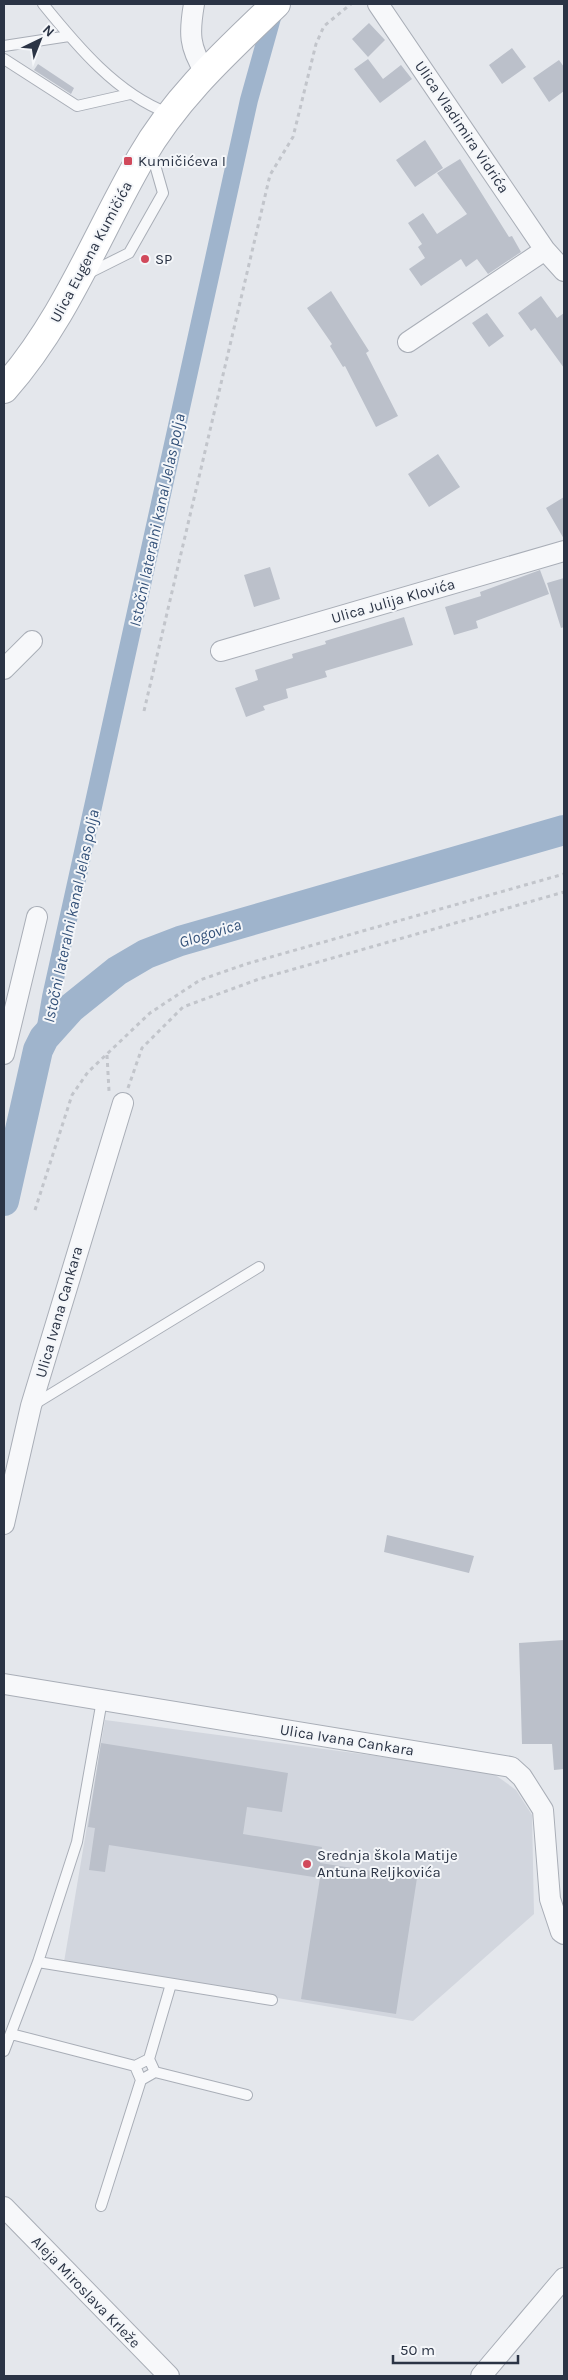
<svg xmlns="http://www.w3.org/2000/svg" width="568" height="2380" font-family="Karla,sans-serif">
  <rect width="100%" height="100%" fill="#e4e7ec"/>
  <!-- built -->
  <path fill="#d2d6de" d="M 105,1720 L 490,1771 L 516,1790 L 532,1815 L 534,1914 L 413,2021 L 64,1962 Z"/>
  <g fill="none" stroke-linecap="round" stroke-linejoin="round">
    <!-- canal -->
    <path stroke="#9fb4cc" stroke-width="18" d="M 44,1038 L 51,997 L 249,100 L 275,7"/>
    <!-- river -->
    <path stroke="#9fb4cc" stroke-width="30" d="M 4,1201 L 38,1050 L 44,1038 L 71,1008 L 117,971 L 146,954 L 180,941 L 564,830"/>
  </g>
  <!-- building -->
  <path fill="#bbc0ca" d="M 369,23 L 385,40 L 368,57 L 352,39 Z
    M 512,48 L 526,67 L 502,84 L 489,65 Z
    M 368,59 L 383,79 L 401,65 L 412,79 L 380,103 L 354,69 Z
    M 559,60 L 564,67 L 564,91 L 549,102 L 533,78 Z
    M 38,64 L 74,88 L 71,94 L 34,70 Z
    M 425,140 L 443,168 L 415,187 L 396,160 Z
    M 460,159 L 509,237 L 512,236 L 521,252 L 488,274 L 477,259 L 466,267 L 461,259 L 421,286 L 409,269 L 425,258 L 418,247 L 422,244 L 408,223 L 423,213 L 437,234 L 467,214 L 437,173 Z
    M 331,291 L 369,351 L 366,353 L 398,416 L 376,427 L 345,366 L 343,367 L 330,346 L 332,344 L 307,308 Z
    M 541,296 L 557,318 L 564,313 L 564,368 L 535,328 L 531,331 L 518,313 Z
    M 487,313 L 504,336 L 489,347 L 472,323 Z
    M 438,454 L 460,487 L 429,507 L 408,474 Z
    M 564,497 L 564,539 L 546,508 Z
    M 270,567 L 280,599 L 254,607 L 244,575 Z
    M 540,570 L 549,594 L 476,621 L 478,628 L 454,635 L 445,607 L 481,596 L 480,592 Z
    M 564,578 L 564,627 L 561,628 L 547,583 Z
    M 404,617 L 413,645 L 325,671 L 327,677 L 286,689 L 288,698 L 263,706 L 265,710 L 246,717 L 235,688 L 258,680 L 255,670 L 293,658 L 292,654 L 326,644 L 325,641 Z
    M 387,1535 L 474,1556 L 469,1573 L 384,1552 Z
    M 564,1640 L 564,1769 L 554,1770 L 552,1744 L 522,1744 L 519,1643 Z
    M 101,1743 L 288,1773 L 282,1812 L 247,1807 L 243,1834 L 322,1847 L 320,1863 L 417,1878 L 396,2014 L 301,1999 L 320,1878 L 109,1845 L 105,1872 L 89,1870 L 95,1828 L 88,1827 Z"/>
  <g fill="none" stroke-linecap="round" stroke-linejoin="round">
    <defs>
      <path id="service" d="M 43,4 C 77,46 117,94 168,113
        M 4,46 L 69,36
        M 4,59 L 77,106 L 130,94
        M 89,273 L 129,253 L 163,193 L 151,151
        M 33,1405 L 259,1267
        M 38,1962 L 272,2000
        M 11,2034 L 135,2066
        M 4,2051 L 38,1962 L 77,1842 L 102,1700
        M 149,2059 L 171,1984
        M 155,2072 L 141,2080 L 135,2066 L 149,2059 L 155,2072 L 247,2095
        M 101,2206 L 141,2080"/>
      <path id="minor" d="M 194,4 C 189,33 189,47 205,72
        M 378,4 L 545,250 L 564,271
        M 408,342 L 545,250
        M 221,651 L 564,551
        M 4,669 L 32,641
        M 4,1054 L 37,917
        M 4,1524 L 31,1406 L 123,1103
        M 4,1684 L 511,1767 L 522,1777 L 543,1810 L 550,1899 L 561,1932 L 564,1934
        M 4,2207 L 169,2376
        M 481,2376 L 564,2278"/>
      <path id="secondary" d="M 4,389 C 65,320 96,236 141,158 C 176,97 226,52 276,4"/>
    </defs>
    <!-- service casing -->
    <use href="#service" stroke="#a9aeb7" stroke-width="12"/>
    <!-- minor casing -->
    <use href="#minor" stroke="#a9aeb7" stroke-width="22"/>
    <!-- secondary casing -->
    <use href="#secondary" stroke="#a9aeb7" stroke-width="30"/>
    <!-- path -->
    <path stroke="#c2c5cb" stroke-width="3" stroke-dasharray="4 4" stroke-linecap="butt" d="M 144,711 L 270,175 L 293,137 L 316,44 L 324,26 L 351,4
      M 107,1055 L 109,1091
      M 128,1088 L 142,1048 L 183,1007 L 259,979 L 564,892
      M 35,1210 L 72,1095 L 88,1072 L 150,1013 L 200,980 L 246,964 L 564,874"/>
    <!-- service -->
    <use href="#service" stroke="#f7f8fa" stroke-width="10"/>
    <!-- minor -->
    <use href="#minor" stroke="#f7f8fa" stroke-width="20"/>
    <!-- secondary -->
    <use href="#secondary" stroke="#fff" stroke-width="28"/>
  </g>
  <!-- markers -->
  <g fill="#d1495b" stroke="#f4f6f9" stroke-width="2">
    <rect x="123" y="156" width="10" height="10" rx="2.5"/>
    <circle cx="145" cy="259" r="5"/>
    <circle cx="307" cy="1864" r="5"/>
  </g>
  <g text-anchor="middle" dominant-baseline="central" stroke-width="4" stroke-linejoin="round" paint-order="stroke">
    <!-- street labels -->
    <g font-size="15" fill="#2b3445" stroke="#f4f6f9">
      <text transform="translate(462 127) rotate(56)">Ulica Vladimira Vidrića</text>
      <text transform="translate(91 252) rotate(-62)">Ulica Eugena Kumičića</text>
      <text transform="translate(393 601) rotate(-16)">Ulica Julija Klovića</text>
      <text transform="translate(59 1312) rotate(-74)">Ulica Ivana Cankara</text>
      <text transform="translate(347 1740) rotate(9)">Ulica Ivana Cankara</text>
      <text transform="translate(86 2292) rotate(46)">Aleja Miroslava Krleže</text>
    </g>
    <!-- poi labels -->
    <g font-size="15" fill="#2b3445" stroke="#f4f6f9" text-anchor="start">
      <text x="138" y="161">Kumičićeva I</text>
      <text x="155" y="259">SP</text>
      <text x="317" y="1855">Srednja škola Matije<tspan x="317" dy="17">Antuna Reljkovića</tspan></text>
    </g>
    <!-- water labels -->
    <g font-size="16" font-style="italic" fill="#34527a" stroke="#f4f6f9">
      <text transform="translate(157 520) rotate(-78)">Istočni lateralni kanal Jelas polja</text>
      <text transform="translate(71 916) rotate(-78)">Istočni lateralni kanal Jelas polja</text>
      <text transform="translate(210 933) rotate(-17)">Glogovica</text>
    </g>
  </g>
  <!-- border -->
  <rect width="568" height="2380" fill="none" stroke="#2b3445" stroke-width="10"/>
  <!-- north arrow -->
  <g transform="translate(40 40) rotate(43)" stroke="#f4f6f9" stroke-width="4" paint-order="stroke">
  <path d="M0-4L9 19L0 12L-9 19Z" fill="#2b3445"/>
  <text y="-8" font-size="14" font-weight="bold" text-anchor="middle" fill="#2b3445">N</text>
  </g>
  <!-- scale -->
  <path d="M393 2355v8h125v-8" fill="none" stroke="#2b3445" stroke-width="2.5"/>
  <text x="400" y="2355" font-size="15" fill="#2b3445" stroke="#f4f6f9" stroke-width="4" paint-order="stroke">50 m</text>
</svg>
